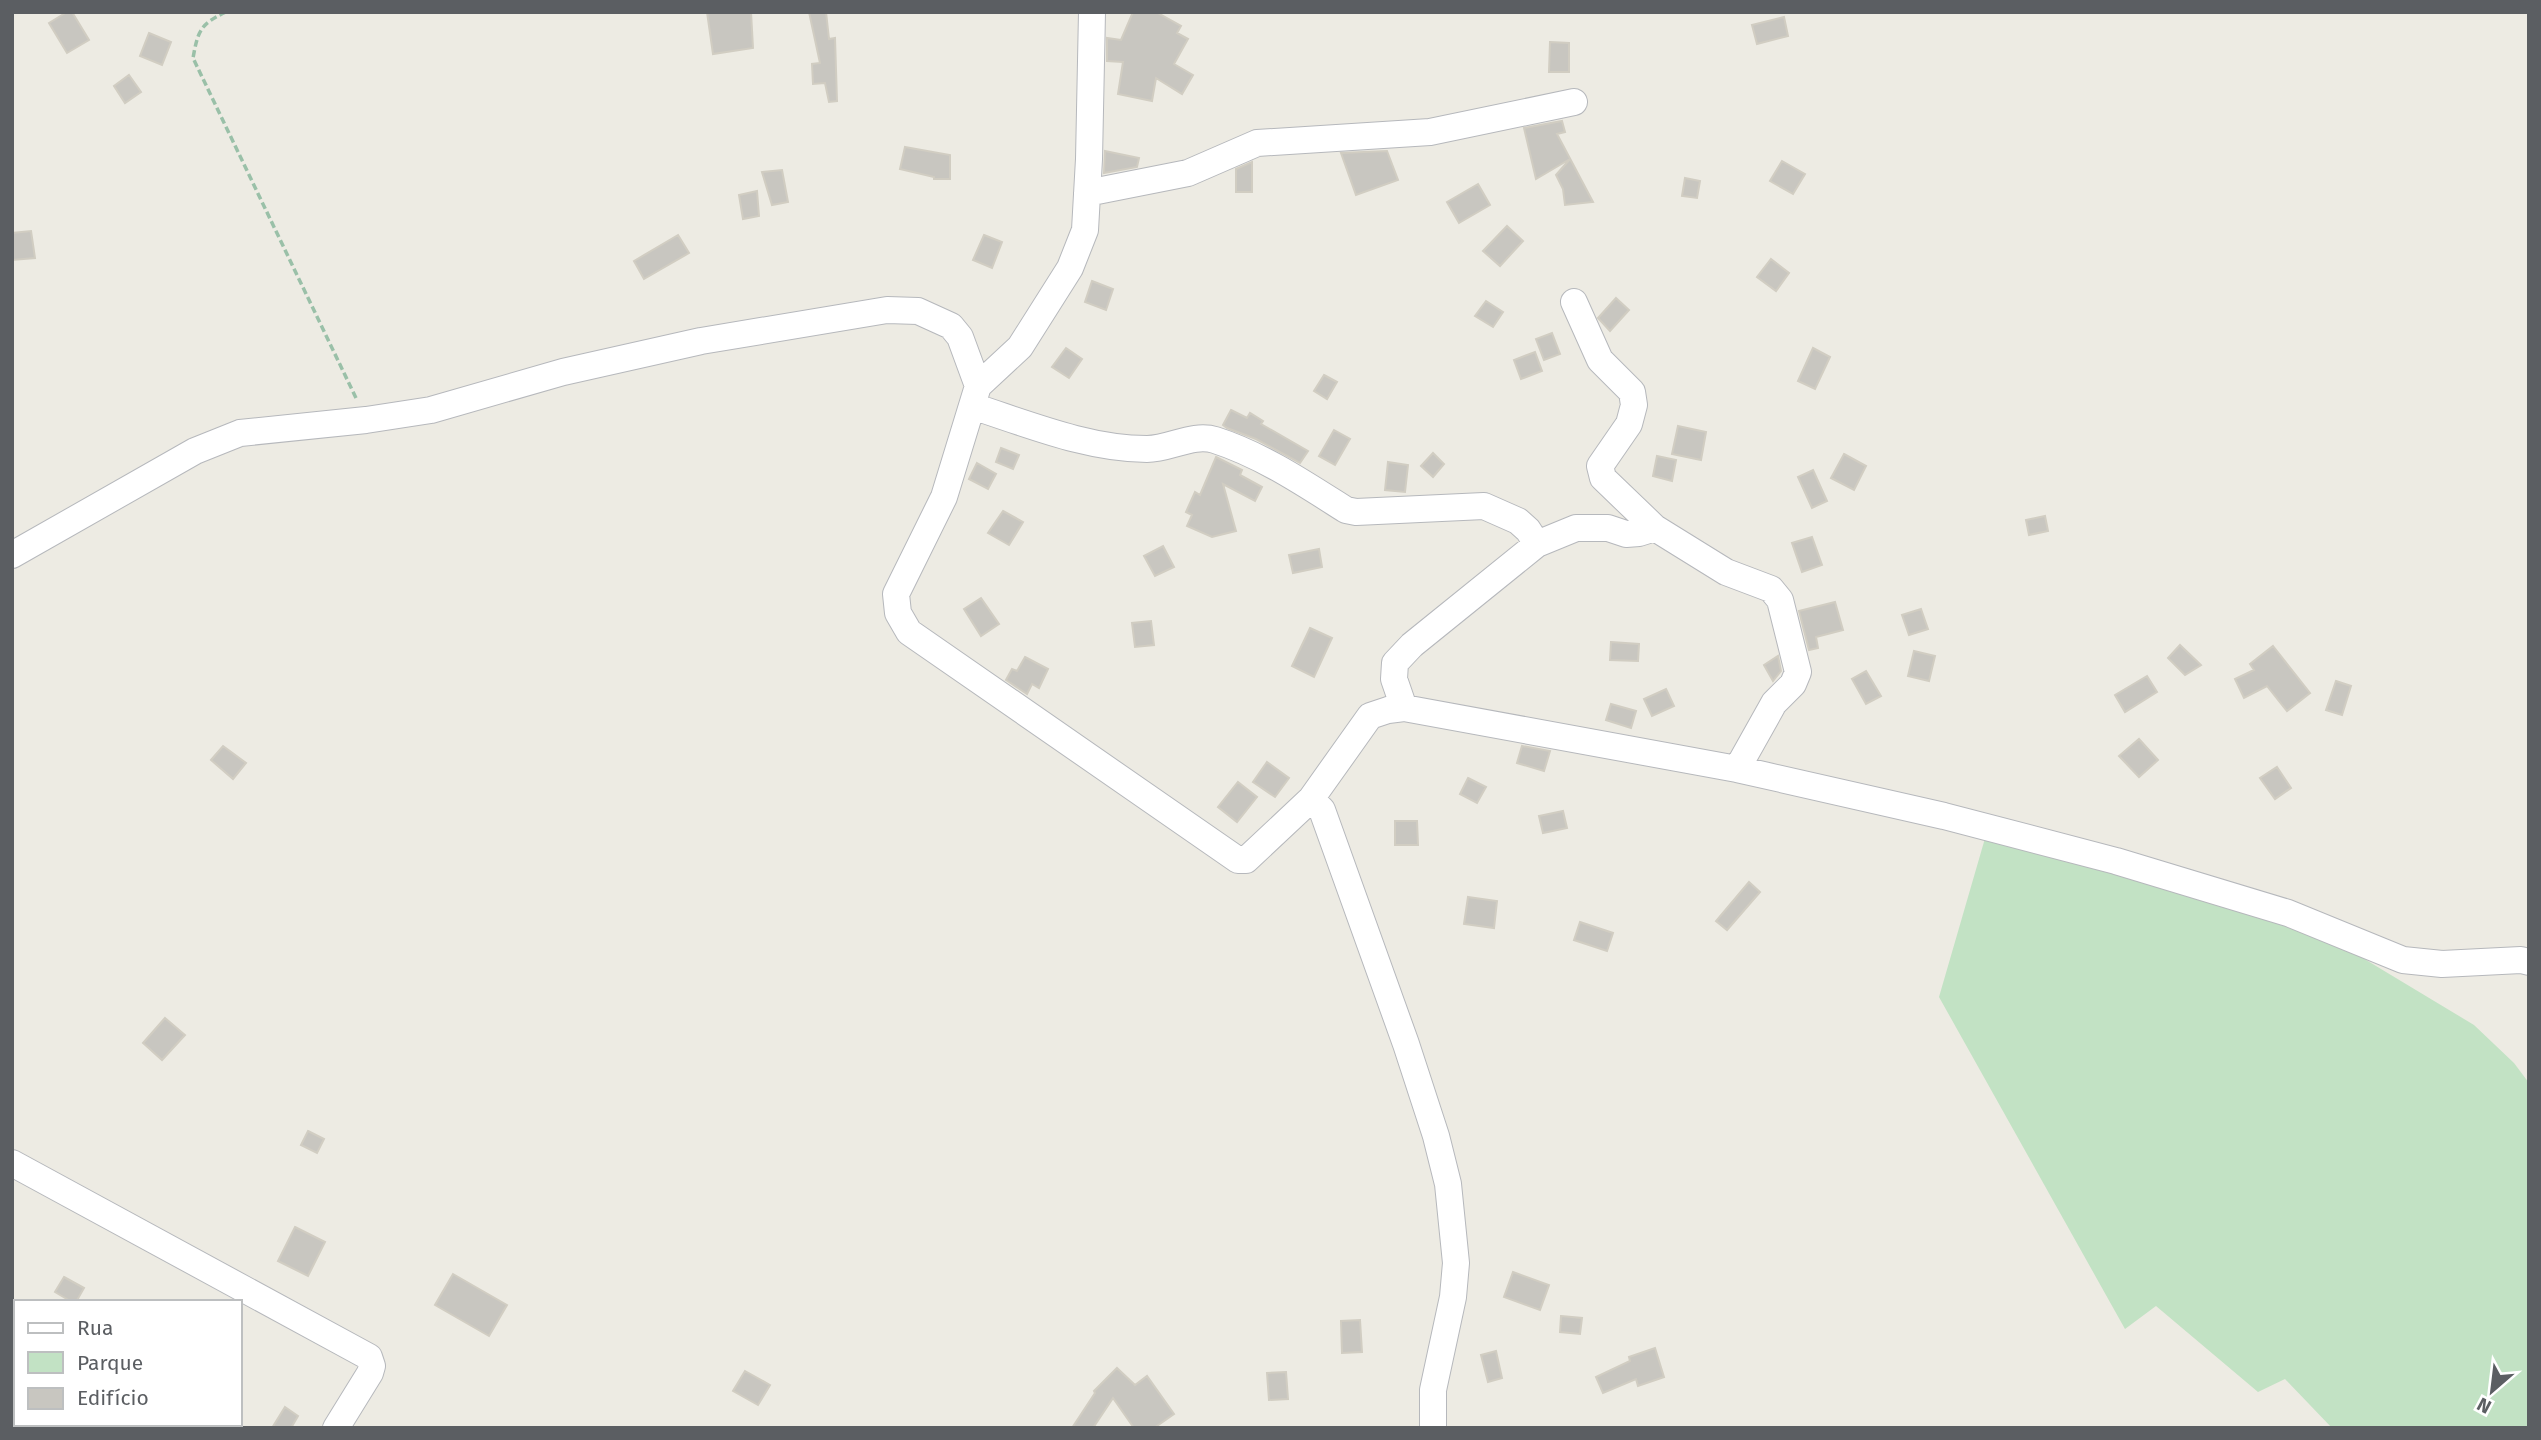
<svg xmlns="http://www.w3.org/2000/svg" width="2541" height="1440" font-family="'Fira Sans',sans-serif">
  <rect width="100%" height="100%" fill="#edebe3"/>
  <!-- green -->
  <path fill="#c2e2c4" d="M 1988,828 L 2288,913 L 2474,1025 L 2514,1063 L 2529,1083 L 2529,1428 L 2332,1428 L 2285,1379 L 2258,1392 L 2156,1306 L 2125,1329 L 1939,997 Z"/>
  <!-- building -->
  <path fill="#c8c6c0" stroke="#d1cdc2" stroke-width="2" d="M 67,12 L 72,12 L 89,40 L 67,53 L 49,23 Z
    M 707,12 L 751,12 L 753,48 L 713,54 Z
    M 809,12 L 826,12 L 829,39 L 835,38 L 837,101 L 829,102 L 825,83 L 813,84 L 812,64 L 820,63 Z
    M 1133,12 L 1156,12 L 1181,26 L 1177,33 L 1188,39 L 1174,64 L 1193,75 L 1182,94 L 1156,78 L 1152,101 L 1118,94 L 1123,62 L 1107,61 L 1107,38 L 1121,40 Z
    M 1784,17 L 1788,36 L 1757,44 L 1752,25 Z
    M 149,33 L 171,42 L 162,65 L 140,56 Z
    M 1550,42 L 1569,43 L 1569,72 L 1549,72 Z
    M 129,75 L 141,92 L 125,103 L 114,86 Z
    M 1562,121 L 1565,132 L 1557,134 L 1593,202 L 1565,205 L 1563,189 L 1556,175 L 1570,159 L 1536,179 L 1524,128 Z
    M 905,147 L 950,155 L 950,179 L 934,179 L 934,177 L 900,169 Z
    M 1105,151 L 1139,158 L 1137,167 L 1104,173 Z
    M 1387,151 L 1398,180 L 1356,195 L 1341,153 Z
    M 1782,161 L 1805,174 L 1793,194 L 1770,181 Z
    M 1252,162 L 1252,192 L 1236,192 L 1236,169 Z
    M 782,170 L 788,202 L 772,205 L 762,172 Z
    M 1685,178 L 1700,181 L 1697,198 L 1682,196 Z
    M 1478,184 L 1490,205 L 1459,223 L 1447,202 Z
    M 757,191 L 759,216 L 743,219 L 739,195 Z
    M 1507,226 L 1523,241 L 1500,266 L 1483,251 Z
    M 31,231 L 35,258 L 12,260 L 12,233 Z
    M 678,235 L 689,253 L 644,279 L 634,261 Z
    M 984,235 L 1002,242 L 992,268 L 973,260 Z
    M 1771,259 L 1789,273 L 1776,291 L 1757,277 Z
    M 1092,281 L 1113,289 L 1106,310 L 1085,302 Z
    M 1616,298 L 1629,310 L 1610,331 L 1598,318 Z
    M 1486,301 L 1503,312 L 1493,327 L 1475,316 Z
    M 1552,333 L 1560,354 L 1544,360 L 1536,339 Z
    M 1066,348 L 1082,359 L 1069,378 L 1052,367 Z
    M 1813,348 L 1830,357 L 1815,389 L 1798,381 Z
    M 1535,352 L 1542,371 L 1521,379 L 1514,360 Z
    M 1324,375 L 1337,382 L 1327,399 L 1314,391 Z
    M 1231,410 L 1247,418 L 1250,413 L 1263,421 L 1261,424 L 1308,451 L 1300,463 L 1256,439 L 1227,428 L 1223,425 Z
    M 1678,426 L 1706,432 L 1701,460 L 1672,454 Z
    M 1334,430 L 1350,439 L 1335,465 L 1319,456 Z
    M 1001,448 L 1019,455 L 1013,469 L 996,462 Z
    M 1433,453 L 1444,464 L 1433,477 L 1421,466 Z
    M 1844,454 L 1866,466 L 1854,490 L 1831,478 Z
    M 1657,456 L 1676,460 L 1672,481 L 1653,476 Z
    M 1216,457 L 1242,470 L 1240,475 L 1262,487 L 1255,501 L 1223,484 L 1236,531 L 1212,537 L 1187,526 L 1192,515 L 1186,512 L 1195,492 L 1200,495 Z
    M 1388,462 L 1408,465 L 1405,492 L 1385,490 Z
    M 977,463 L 996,474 L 988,489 L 969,479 Z
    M 1813,470 L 1827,501 L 1812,508 L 1798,477 Z
    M 1003,511 L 1023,522 L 1009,545 L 988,533 Z
    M 2045,516 L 2048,531 L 2029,535 L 2026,520 Z
    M 1812,537 L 1822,565 L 1802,572 L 1792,543 Z
    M 1163,546 L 1174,567 L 1155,576 L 1144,556 Z
    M 1319,549 L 1322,567 L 1293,573 L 1289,555 Z
    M 981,598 L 999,624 L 981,636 L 964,609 Z
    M 1835,602 L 1843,630 L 1816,637 L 1818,648 L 1809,650 L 1799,611 Z
    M 1921,609 L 1928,629 L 1909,635 L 1902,615 Z
    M 1151,621 L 1154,645 L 1135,647 L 1132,623 Z
    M 1310,628 L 1332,638 L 1314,677 L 1292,666 Z
    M 1611,642 L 1639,644 L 1638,661 L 1610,660 Z
    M 2180,645 L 2201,665 L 2185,675 L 2168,658 Z
    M 2273,646 L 2310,693 L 2287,711 L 2267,686 L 2244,698 L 2235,679 L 2254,670 L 2250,664 Z
    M 1914,651 L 1935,656 L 1929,681 L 1908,676 Z
    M 1778,656 L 1781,671 L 1773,681 L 1764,665 Z
    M 1025,657 L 1048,669 L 1039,688 L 1032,684 L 1027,694 L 1006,680 L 1012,669 L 1017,671 Z
    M 1866,671 L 1881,696 L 1866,704 L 1852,679 Z
    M 2147,676 L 2157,692 L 2125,712 L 2115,695 Z
    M 2336,681 L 2351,686 L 2342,715 L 2326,710 Z
    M 1666,689 L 1674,706 L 1652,716 L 1644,699 Z
    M 1611,704 L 1636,711 L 1631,728 L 1606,720 Z
    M 2139,739 L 2158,760 L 2139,777 L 2119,756 Z
    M 223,746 L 246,763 L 233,779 L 211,760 Z
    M 1522,746 L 1550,751 L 1544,771 L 1517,763 Z
    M 1267,762 L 1289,778 L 1275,797 L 1253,782 Z
    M 2277,767 L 2291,788 L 2275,799 L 2260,778 Z
    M 1468,778 L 1486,787 L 1477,803 L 1460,794 Z
    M 1238,782 L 1257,797 L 1237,822 L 1218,807 Z
    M 1563,811 L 1567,828 L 1543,833 L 1539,816 Z
    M 1395,821 L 1417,821 L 1418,845 L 1395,845 Z
    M 1749,882 L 1760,892 L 1727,930 L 1716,921 Z
    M 1468,897 L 1497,901 L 1494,928 L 1464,924 Z
    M 1580,922 L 1613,933 L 1607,951 L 1574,940 Z
    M 165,1018 L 185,1035 L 162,1060 L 143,1043 Z
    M 308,1131 L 324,1139 L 317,1153 L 301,1145 Z
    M 295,1227 L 325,1242 L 308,1276 L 278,1261 Z
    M 1513,1272 L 1549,1285 L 1540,1310 L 1504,1297 Z
    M 453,1274 L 507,1305 L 489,1336 L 435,1305 Z
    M 64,1277 L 84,1288 L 76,1302 L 72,1302 L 55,1292 Z
    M 1561,1316 L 1582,1318 L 1580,1334 L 1560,1332 Z
    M 1360,1320 L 1362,1352 L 1342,1353 L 1341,1321 Z
    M 1655,1348 L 1664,1377 L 1638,1386 L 1636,1379 L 1603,1393 L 1596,1377 L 1630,1361 L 1629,1357 Z
    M 1496,1351 L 1502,1378 L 1488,1382 L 1481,1355 Z
    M 1117,1368 L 1135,1385 L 1147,1376 L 1174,1414 L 1154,1428 L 1134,1428 L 1113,1398 L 1093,1428 L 1072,1428 L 1095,1393 L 1094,1391 Z
    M 745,1371 L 770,1385 L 758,1405 L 733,1391 Z
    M 1286,1372 L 1288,1399 L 1269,1400 L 1267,1373 Z
    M 285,1407 L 298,1416 L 291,1428 L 272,1428 Z"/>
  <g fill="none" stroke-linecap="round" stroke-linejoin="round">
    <defs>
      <path id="minor" d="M 1087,193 L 1188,173 L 1257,143 L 1430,132 L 1574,102
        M 1574,302 L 1600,360 L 1632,392 L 1634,405 L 1629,424 L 1600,466 L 1603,478 L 1655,528 L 1726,572 L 1771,589 L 1780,600 L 1798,672 L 1793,684 L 1774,703 L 1737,769
        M 978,386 L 1020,347 L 1070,268 L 1085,230 L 1089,159 L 1092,12
        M 972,406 C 1028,424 1088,449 1147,449 C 1170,449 1193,433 1215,440 C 1262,455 1305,484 1346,510 L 1356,512 L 1484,506 L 1518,521 L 1528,530 L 1537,544
        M 12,555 L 195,451 L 240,433 L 366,420 L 431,410 L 563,372 L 701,341 L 887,310 L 918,311 L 951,326 L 960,337 L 978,386 L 944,497 L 896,594 L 898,613 L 909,632 L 1238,860 L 1246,860 L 1311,799 L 1322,810 L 1406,1044 L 1436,1136 L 1448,1184 L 1456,1263 L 1453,1297 L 1433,1390 L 1433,1428
        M 1404,708 L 1394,679 L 1395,663 L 1412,645 L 1537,544 L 1576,528 L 1608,528 L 1626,534 L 1639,533 L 1655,528
        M 1311,799 L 1370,716 L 1388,710 L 1404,708 L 1737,769 L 1944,816 L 2116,861 L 2288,913 L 2403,960 L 2442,964 L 2521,960 L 2529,962
        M 12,1163 L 369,1357 L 372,1366 L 370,1373 L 336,1428"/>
    </defs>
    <!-- minor casing -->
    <use href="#minor" stroke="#b6b8bc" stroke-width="28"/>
    <!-- path -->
    <path stroke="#9ac0a8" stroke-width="3.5" stroke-dasharray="7 3.5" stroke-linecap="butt" d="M 226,12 C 200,24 198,31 193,58 L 356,398"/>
    <!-- minor -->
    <use href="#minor" stroke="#fff" stroke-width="26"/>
  </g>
  <!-- border -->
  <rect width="2541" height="1440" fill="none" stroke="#5b5e62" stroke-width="28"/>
  <!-- legend -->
  <rect x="14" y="1300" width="228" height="126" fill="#ffffff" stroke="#bdbfc0" stroke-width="2"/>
  <rect x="28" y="1323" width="35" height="10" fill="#ffffff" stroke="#bdbfc0" stroke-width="2"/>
  <text x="77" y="1335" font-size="21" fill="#5b5e62">Rua</text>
  <rect x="28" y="1352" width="35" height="21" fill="#c2e2c4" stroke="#bdbfc0" stroke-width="2"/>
  <text x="77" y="1370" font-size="21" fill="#5b5e62">Parque</text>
  <rect x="28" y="1388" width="35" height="21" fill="#c8c6c0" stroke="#bdbfc0" stroke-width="2"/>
  <text x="77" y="1405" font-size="21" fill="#5b5e62">Edifício</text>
  <!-- north arrow -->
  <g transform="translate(2492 1391) rotate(208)" stroke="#ffffff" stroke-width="5" paint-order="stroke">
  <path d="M0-5L12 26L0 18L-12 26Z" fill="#5b5e62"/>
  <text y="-10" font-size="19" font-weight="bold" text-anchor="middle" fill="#5b5e62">N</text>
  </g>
</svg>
